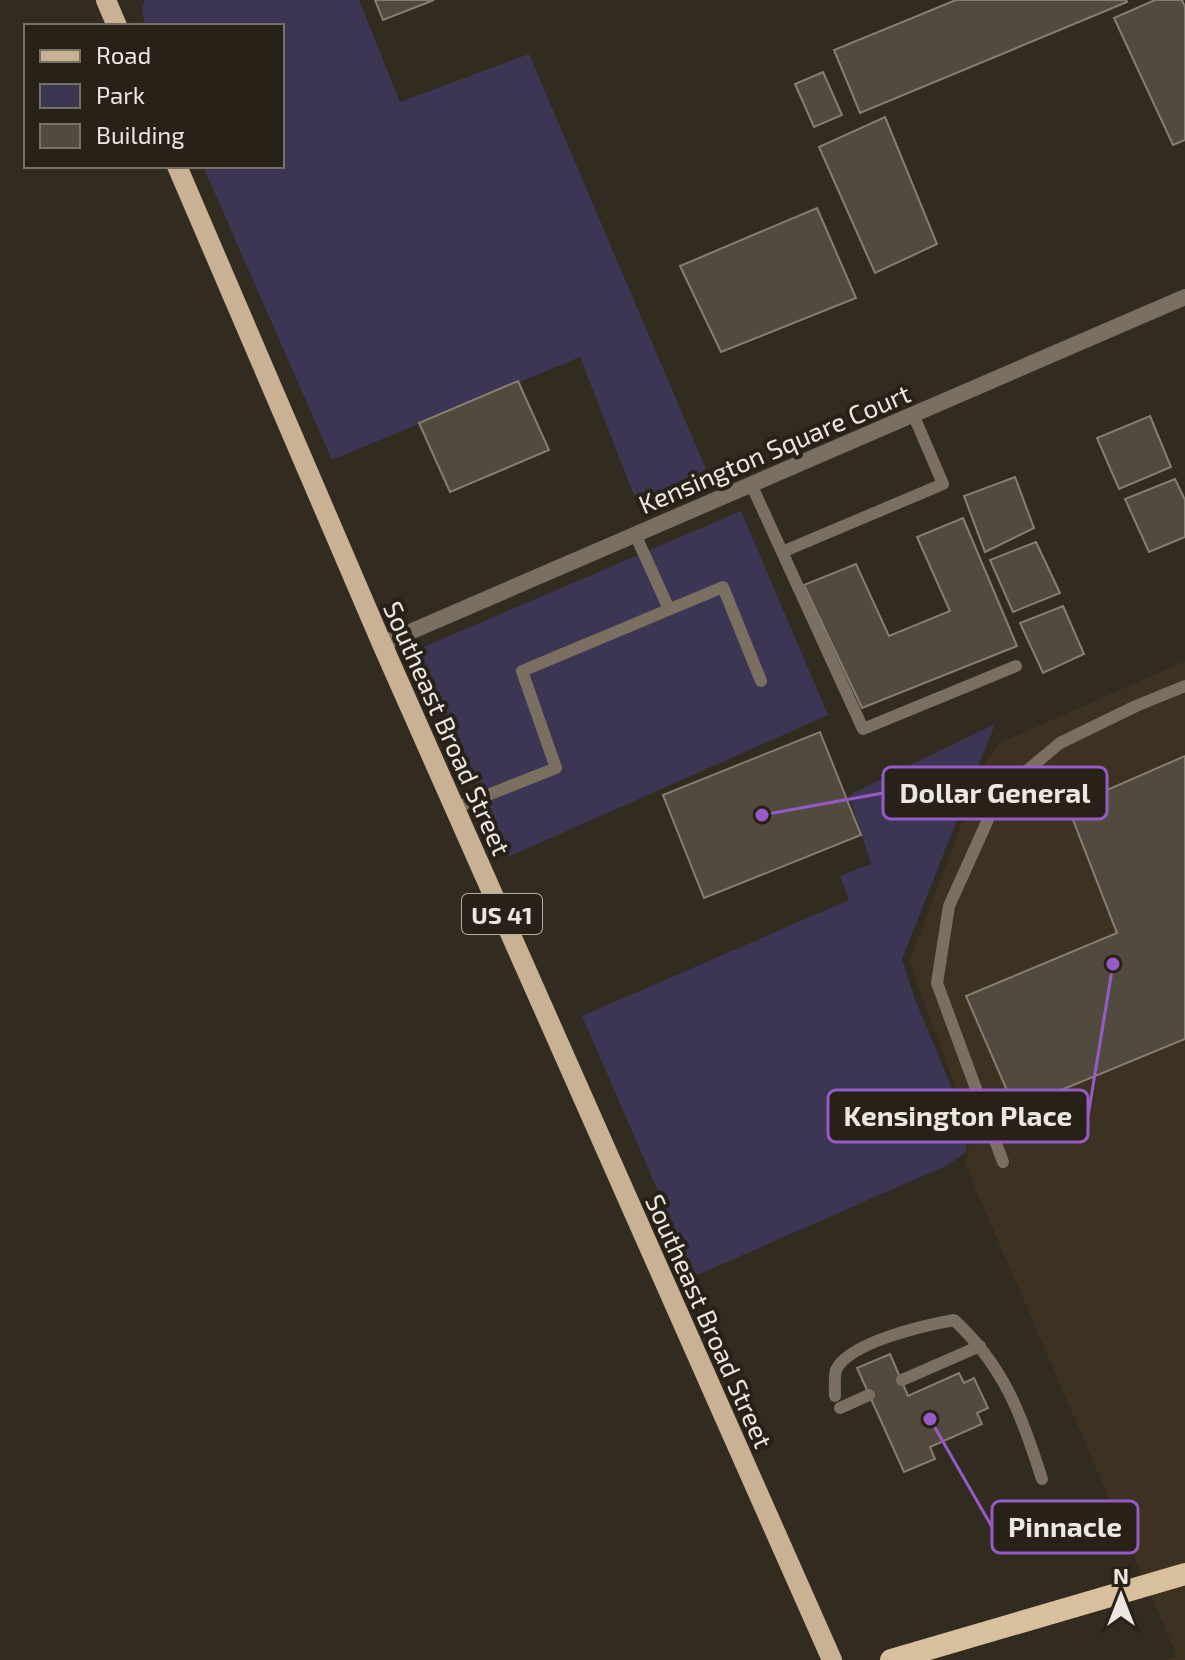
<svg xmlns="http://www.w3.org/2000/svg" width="1185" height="1660" font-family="'Exo 2',sans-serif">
  <rect width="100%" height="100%" fill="#322b20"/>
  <!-- built -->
  <path fill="#3d3222" d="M 1185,661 L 1185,1660 L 1166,1660 L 1177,1656 L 965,1164 L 972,1131 L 909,962 L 985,763 L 1000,743 Z"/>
  <!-- green -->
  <path fill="#3c3654" d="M 145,0 L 359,0 L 400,102 L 529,54 L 708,474 L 637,503 L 580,357 L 332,460 L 203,166 L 282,166 L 282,26 L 145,26 L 142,7 Z
    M 741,511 L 828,715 L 508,857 L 416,650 Z
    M 995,724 L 902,959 L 914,997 L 966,1122 L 966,1152 L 948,1165 L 695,1276 L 582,1016 L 849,900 L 840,876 L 871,864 L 849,795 Z"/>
  <!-- building -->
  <path fill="#524a3f" stroke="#877e72" stroke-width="2" d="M 375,0 L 434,0 L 383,20 Z
    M 956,0 L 1126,0 L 1127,2 L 860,113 L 834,50 Z
    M 1155,0 L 1182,0 L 1185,7 L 1185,140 L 1173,145 L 1114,18 Z
    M 823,72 L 842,115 L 814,127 L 795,84 Z
    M 885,117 L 937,244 L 875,273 L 819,147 Z
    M 817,208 L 856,298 L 721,352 L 680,266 Z
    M 518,381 L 549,450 L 450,492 L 419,423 Z
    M 1150,416 L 1171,467 L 1119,489 L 1097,438 Z
    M 1015,477 L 1034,528 L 985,552 L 964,496 Z
    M 1175,479 L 1185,500 L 1185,537 L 1149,552 L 1125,499 Z
    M 963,518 L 1017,646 L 862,708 L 804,585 L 856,564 L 889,636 L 950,611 L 917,537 Z
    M 1036,542 L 1060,593 L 1013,612 L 990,560 Z
    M 1063,606 L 1084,654 L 1043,673 L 1020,623 Z
    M 820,732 L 861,835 L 704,898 L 663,795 Z
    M 1185,756 L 1185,1039 L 1015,1109 L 966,996 L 1117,933 L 1068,807 Z
    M 890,1354 L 908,1396 L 959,1373 L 964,1383 L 974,1378 L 988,1408 L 977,1413 L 982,1424 L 930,1447 L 935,1459 L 904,1472 L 857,1368 Z"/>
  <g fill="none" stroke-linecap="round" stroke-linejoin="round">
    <!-- service -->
    <path stroke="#7a6f60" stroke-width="12" d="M 751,484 L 863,729 L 1016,666
      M 635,534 L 669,609
      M 782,552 L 943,484 L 913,414
      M 455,808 L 556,768 L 522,671 L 723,587 L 761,681
      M 1003,1162 L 937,983 L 949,906 L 1000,793 L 1060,743 L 1136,706 L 1185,686
      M 902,1380 L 980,1346
      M 835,1396 C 835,1389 834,1377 836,1370 C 849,1342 926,1325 954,1320 C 1004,1366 1022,1416 1042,1479
      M 840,1408 L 869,1395"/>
    <!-- minor -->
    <path stroke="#7a6f60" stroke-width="16" d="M 382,644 L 1185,297"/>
    <!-- primary -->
    <path stroke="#c8b293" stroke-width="20" d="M 106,0 L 117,26
      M 177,166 L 382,644 L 832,1660"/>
    <!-- trunk -->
    <path stroke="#d8bf9d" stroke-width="22" d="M 891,1660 L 1185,1574"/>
  </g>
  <g text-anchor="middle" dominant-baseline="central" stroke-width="8" stroke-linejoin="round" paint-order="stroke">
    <!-- shield labels -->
    <rect fill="#282117" stroke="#b1aca4" stroke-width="2" x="462" y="894" width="80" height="40" rx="6"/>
    <g font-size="24" font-weight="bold" fill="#ece7e0">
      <text x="502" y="914">US 41</text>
    </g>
    <!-- street labels -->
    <g font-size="26" fill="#ece7e0" stroke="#282117">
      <text transform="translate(774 448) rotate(-23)">Kensington Square Court</text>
      <text transform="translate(448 728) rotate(66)">Southeast Broad Street</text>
      <text transform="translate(710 1321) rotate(66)">Southeast Broad Street</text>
    </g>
  </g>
  <!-- callouts -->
  <path fill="none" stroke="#975bc7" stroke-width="3" d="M762 815L883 793M1113 964L1088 1116M930 1419L992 1527"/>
  <g fill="#975bc7" stroke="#282117" stroke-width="3">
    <circle cx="762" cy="815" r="8"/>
    <circle cx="1113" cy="964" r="8"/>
    <circle cx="930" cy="1419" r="8"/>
  </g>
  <g fill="#282117" stroke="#975bc7" stroke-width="3">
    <rect x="883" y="767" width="224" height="52" rx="8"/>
    <rect x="828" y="1090" width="260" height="52" rx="8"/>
    <rect x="992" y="1501" width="146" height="52" rx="8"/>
  </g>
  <g font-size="28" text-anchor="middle" font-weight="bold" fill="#ece7e0">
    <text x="995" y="803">Dollar General</text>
    <text x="958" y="1126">Kensington Place</text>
    <text x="1065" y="1537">Pinnacle</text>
  </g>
  <!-- legend -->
  <rect x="24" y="24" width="260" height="144" fill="#282117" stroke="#767067" stroke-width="2"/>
  <rect x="40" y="50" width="40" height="12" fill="#c8b293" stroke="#767067" stroke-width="2"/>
  <text x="96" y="64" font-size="24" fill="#ece7e0">Road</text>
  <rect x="40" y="84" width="40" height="24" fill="#3c3654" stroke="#767067" stroke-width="2"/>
  <text x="96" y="104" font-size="24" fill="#ece7e0">Park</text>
  <rect x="40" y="124" width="40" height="24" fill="#524a3f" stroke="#767067" stroke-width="2"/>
  <text x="96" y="144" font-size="24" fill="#ece7e0">Building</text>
  <!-- north arrow -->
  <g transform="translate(1121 1596)" stroke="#282117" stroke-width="6" paint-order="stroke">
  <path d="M0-6L14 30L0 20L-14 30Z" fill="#ece7e0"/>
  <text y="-12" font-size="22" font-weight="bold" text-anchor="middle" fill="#ece7e0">N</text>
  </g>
</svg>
